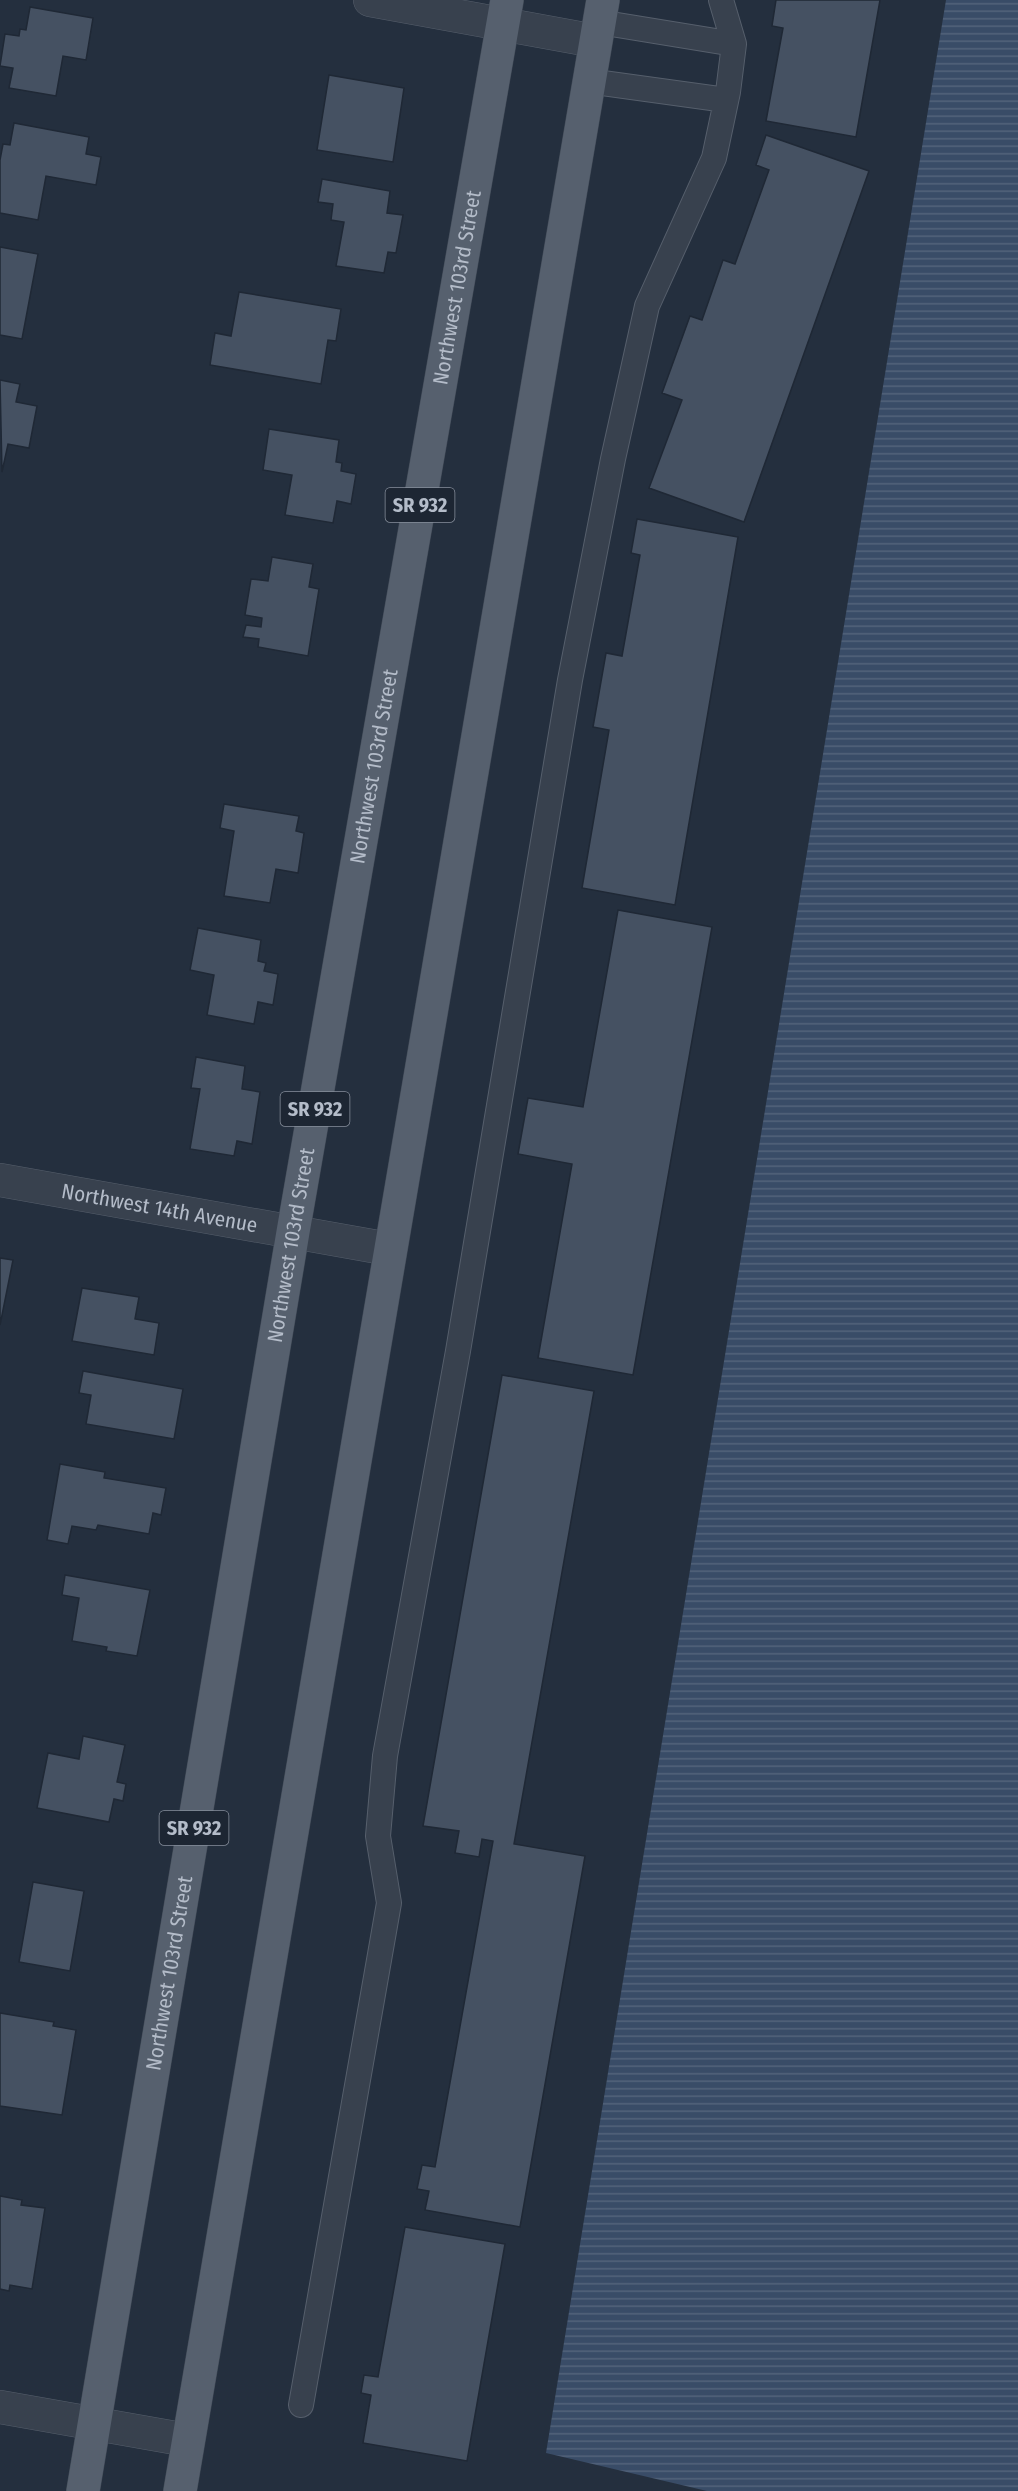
<svg xmlns="http://www.w3.org/2000/svg" width="1018" height="2491" font-family="'Fira Sans Condensed',sans-serif">
  <defs>
    <pattern id="water-rules" width="6" height="5" patternUnits="userSpaceOnUse" patternTransform="scale(1.5)"><rect width="6" height="5" fill="#394c67"/><path d="M0 2.5h6" fill="none" stroke="#53647b"/></pattern>
  </defs>
  <rect width="100%" height="100%" fill="#242f3e"/>
  <!-- water -->
  <path fill="url(#water-rules)" d="M 946,0 L 1018,0 L 1018,2491 L 707,2491 L 546,2453 Z"/>
  <!-- building -->
  <path fill="#455162" stroke="#1f2835" stroke-width="1.5" d="M 776,0 L 880,0 L 856,137 L 766,121 L 783,28 L 772,26 Z
    M 30,7 L 93,18 L 86,60 L 63,56 L 56,96 L 9,88 L 13,68 L 0,66 L 5,34 L 19,36 L 20,29 L 26,30 Z
    M 329,75 L 404,88 L 393,162 L 317,150 Z
    M 14,123 L 89,137 L 86,154 L 101,157 L 96,185 L 46,176 L 38,220 L 0,213 L 0,160 L 3,144 L 10,145 Z
    M 766,135 L 869,171 L 744,522 L 649,488 L 682,400 L 662,393 L 690,316 L 702,320 L 723,260 L 735,264 L 769,170 L 756,165 Z
    M 322,179 L 390,191 L 387,213 L 403,215 L 396,253 L 388,252 L 384,273 L 336,266 L 344,222 L 331,220 L 333,204 L 318,202 Z
    M 0,247 L 38,254 L 22,339 L 0,335 Z
    M 239,292 L 341,309 L 336,341 L 328,340 L 321,384 L 210,365 L 215,333 L 231,336 Z
    M 0,380 L 20,384 L 16,402 L 37,406 L 29,448 L 8,444 L 2,472 Z
    M 269,429 L 339,440 L 336,462 L 342,463 L 341,471 L 356,474 L 351,504 L 337,501 L 333,523 L 285,515 L 292,475 L 263,470 Z
    M 637,519 L 738,537 L 675,905 L 582,888 L 609,730 L 593,727 L 606,653 L 622,656 L 640,555 L 631,553 Z
    M 272,557 L 313,564 L 309,587 L 319,589 L 308,656 L 258,647 L 259,639 L 243,637 L 246,625 L 261,627 L 262,618 L 245,615 L 251,579 L 268,581 Z
    M 224,804 L 299,816 L 296,831 L 304,833 L 298,873 L 276,869 L 270,903 L 224,896 L 234,831 L 220,828 Z
    M 618,910 L 712,927 L 633,1375 L 538,1358 L 572,1164 L 518,1154 L 528,1098 L 583,1107 Z
    M 198,928 L 261,940 L 258,961 L 266,963 L 264,971 L 278,974 L 273,1005 L 258,1002 L 254,1024 L 207,1015 L 214,975 L 190,970 Z
    M 196,1057 L 245,1066 L 242,1089 L 260,1092 L 252,1144 L 237,1141 L 234,1156 L 190,1149 L 200,1089 L 191,1088 Z
    M 0,1258 L 13,1260 L 0,1325 Z
    M 82,1288 L 139,1297 L 135,1319 L 159,1323 L 154,1355 L 72,1341 Z
    M 83,1371 L 183,1389 L 174,1439 L 86,1424 L 91,1395 L 79,1393 Z
    M 502,1375 L 594,1391 L 514,1844 L 585,1856 L 520,2227 L 425,2210 L 429,2191 L 417,2189 L 422,2165 L 435,2167 L 493,1841 L 482,1839 L 479,1857 L 455,1853 L 459,1831 L 423,1826 Z
    M 60,1464 L 105,1472 L 104,1478 L 166,1488 L 161,1515 L 153,1513 L 149,1534 L 98,1525 L 96,1530 L 72,1526 L 68,1544 L 47,1540 Z
    M 65,1575 L 150,1590 L 137,1656 L 106,1651 L 107,1647 L 72,1641 L 79,1598 L 62,1595 Z
    M 83,1736 L 125,1745 L 117,1782 L 126,1784 L 123,1801 L 114,1799 L 109,1822 L 37,1808 L 48,1753 L 79,1759 Z
    M 33,1882 L 84,1891 L 70,1971 L 19,1962 Z
    M 0,2013 L 54,2022 L 53,2026 L 76,2030 L 62,2115 L 0,2106 Z
    M 0,2196 L 22,2200 L 21,2205 L 45,2208 L 32,2289 L 10,2285 L 9,2291 L 0,2289 Z
    M 405,2227 L 505,2244 L 467,2461 L 363,2443 L 371,2395 L 361,2393 L 364,2375 L 378,2377 Z"/>
  <g fill="none" stroke-linecap="round" stroke-linejoin="round">
    <defs>
      <path id="service" d="M 599,22 L 734,44
        M 588,81 L 726,100
        M 301,2405 L 389,1903 L 378,1836 L 385,1756 L 458,1351 L 570,680 L 613,459 L 647,306 L 714,158 L 728,92 L 734,44 L 721,0"/>
      <g id="minor">
        <path d="M 370,0 L 595,41"/>
        <path id="s1" d="M 0,1180 L 389,1249"/>
        <path d="M 0,2407 L 187,2440"/>
      </g>
      <g id="primary">
        <path id="s2" d="M 83,2491 L 293,1232 L 507,0"/>
        <path d="M 180,2491 L 603,0"/>
      </g>
    </defs>
    <!-- service casing -->
    <use href="#service" stroke="#565f6c" stroke-width="26"/>
    <!-- minor casing -->
    <use href="#minor" stroke="#565f6c" stroke-width="34"/>
    <!-- primary casing -->
    <use href="#primary" stroke="#414a57" stroke-width="34"/>
    <!-- service -->
    <use href="#service" stroke="#38414e" stroke-width="24"/>
    <!-- minor -->
    <use href="#minor" stroke="#38414e" stroke-width="33"/>
    <!-- primary -->
    <use href="#primary" stroke="#56606e" stroke-width="33"/>
  </g>
  <g text-anchor="middle" dominant-baseline="central" stroke-width="4.5" stroke-linejoin="round" paint-order="stroke">
    <!-- shield labels -->
    <g fill="#1d2633" stroke="#878f9c" stroke-width="1.5">
      <rect x="385.5" y="488" width="69" height="34" rx="4.5"/>
      <rect x="280.5" y="1092" width="69" height="34" rx="4.5"/>
      <rect x="159.5" y="1811" width="69" height="34" rx="4.5"/>
    </g>
    <g font-size="20" font-weight="bold" fill="#b4bcc9">
      <text x="420" y="505">SR 932</text>
      <text x="315" y="1109">SR 932</text>
      <text x="194" y="1828">SR 932</text>
    </g>
    <!-- street labels -->
    <g font-size="21" fill="#b4bcc9" stroke="#1d2633">
      <text stroke="none"><textPath href="#s2" startOffset="2235">Northwest 103rd Street</textPath></text>
      <text stroke="none"><textPath href="#s2" startOffset="1749">Northwest 103rd Street</textPath></text>
      <text stroke="none"><textPath href="#s1" startOffset="162">Northwest 14th Avenue</textPath></text>
      <text stroke="none"><textPath href="#s2" startOffset="1263">Northwest 103rd Street</textPath></text>
      <text stroke="none"><textPath href="#s2" startOffset="525">Northwest 103rd Street</textPath></text>
    </g>
  </g>
</svg>
